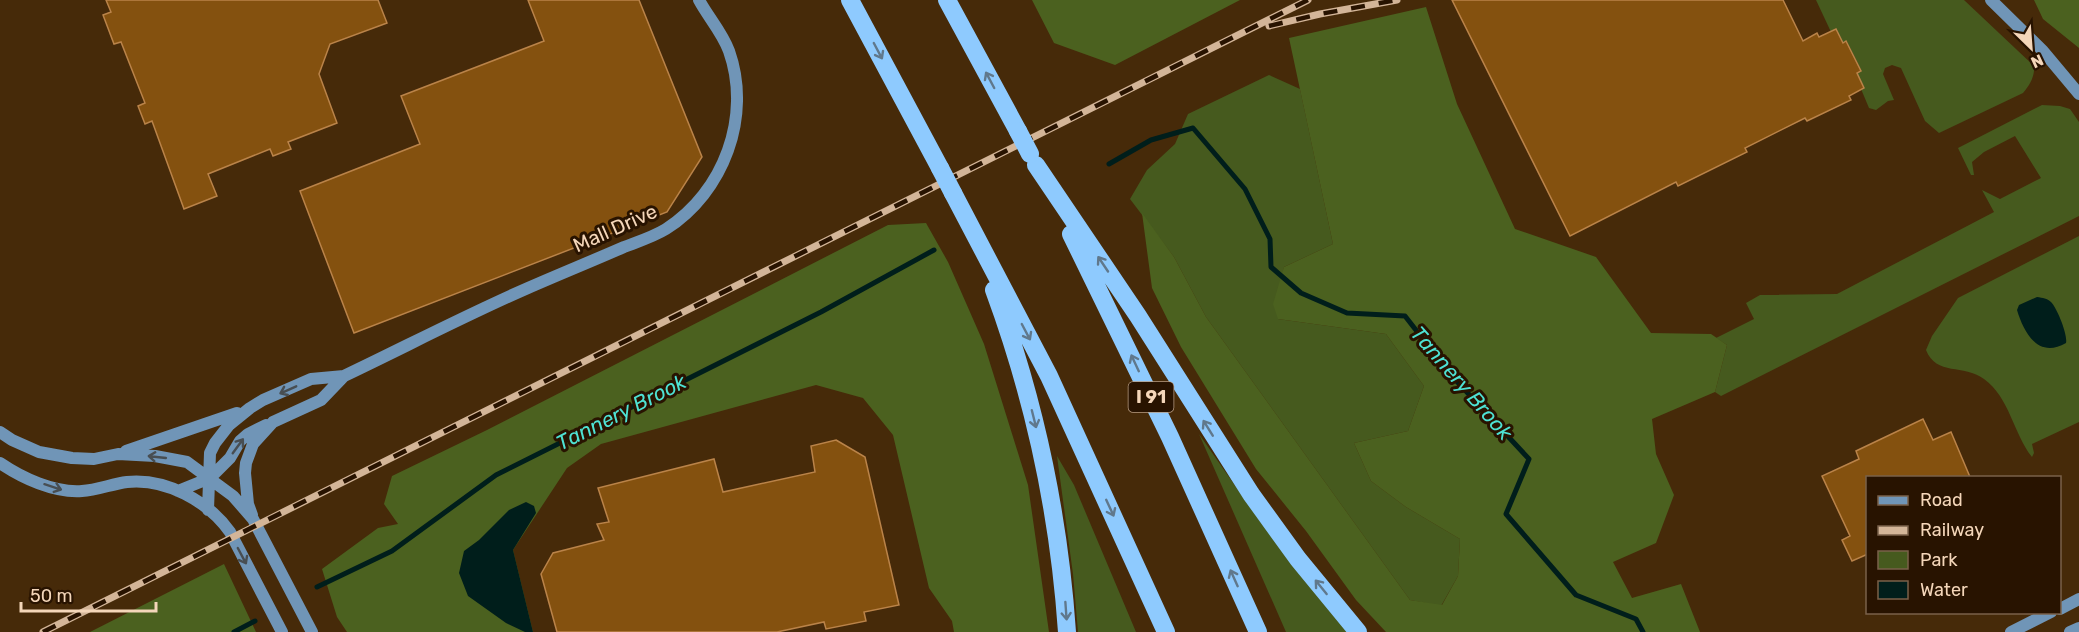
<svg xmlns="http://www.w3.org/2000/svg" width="2079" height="632" font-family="Rubik,sans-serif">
  <rect width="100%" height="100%" fill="#462a09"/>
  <!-- green -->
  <path fill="#465a1e" d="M 1816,0 L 1964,0 L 2034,66 C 2035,76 2030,85 2023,93 L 1939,133 L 1925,121 L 1901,68 L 1892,65 L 1885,68 L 1883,74 L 1894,100 L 1888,101 L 1876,110 L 1869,108 L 1861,89 L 1864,87 L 1857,73 L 1861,70 L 1847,42 L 1843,43 L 1831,32 Z
    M 1269,75 L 1300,89 L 1333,244 L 1284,267 L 1278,319 L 1386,334 L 1424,386 L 1408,431 L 1354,443 L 1371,481 L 1406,507 L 1460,539 L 1458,576 L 1441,606 L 1410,600 L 1206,317 L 1174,257 L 1130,199 L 1147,170 L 1175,144 L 1188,114 Z
    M 2042,105 L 2060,106 L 2070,109 L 2079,122 L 2079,216 L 1721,396 L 1715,392 L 1727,345 L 1716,338 L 1754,319 L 1746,303 L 1760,295 L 1837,294 L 1994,212 L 1982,190 L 2000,199 L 2041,178 L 2015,136 L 1984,152 L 1972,162 L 1974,175 L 1971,175 L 1958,148 Z
    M 2079,236 L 2079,422 L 2032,444 L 2034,453 L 2032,457 C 2013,433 2010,398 1984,379 C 1964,364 1936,376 1926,350 L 1932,336 L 1958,298 Z
    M 1199,434 L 1259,520 L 1348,632 L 1286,632 Z
    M 1057,456 L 1074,485 L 1136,632 L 1078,632 L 1073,574 Z"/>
  <!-- forest -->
  <path fill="#4b611f" d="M 1032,0 L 1240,0 L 1115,65 L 1054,43 Z
    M 2034,0 L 2079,0 L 2079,48 L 2043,19 Z
    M 1426,7 L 1457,104 L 1515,229 L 1596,257 L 1651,333 L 1711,334 L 1727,345 L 1715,392 L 1652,419 L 1656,454 L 1674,495 L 1656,543 L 1613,562 L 1632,598 L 1681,584 L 1700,632 L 1386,632 L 1356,600 L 1306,531 L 1256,469 L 1181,347 L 1152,288 L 1142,213 L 1174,257 L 1206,317 L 1410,600 L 1442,605 L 1458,576 L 1460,539 L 1406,507 L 1371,481 L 1354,443 L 1408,431 L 1424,386 L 1386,334 L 1278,319 L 1273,304 L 1284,267 L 1333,244 L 1289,38 Z
    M 926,223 L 948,262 L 984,344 L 1028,485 L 1049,632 L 954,632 L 952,621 L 929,588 L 893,435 L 863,398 L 816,385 L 601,444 L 567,468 L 513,550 L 533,632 L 347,632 L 337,617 L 322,569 L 378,528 L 398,524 L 384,504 L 392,476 L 487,430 L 888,225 Z
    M 224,564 L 256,632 L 90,632 Z"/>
  <!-- water -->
  <path fill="#001e1b" d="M 2037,297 C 2043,298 2047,298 2051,302 C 2057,308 2068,335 2066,343 C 2038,359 2024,333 2017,310 L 2019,305 Z
    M 526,502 L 534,506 L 536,513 L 513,550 L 533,632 L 525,632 L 506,623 L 468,596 L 459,573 L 464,551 L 479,540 L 509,510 Z"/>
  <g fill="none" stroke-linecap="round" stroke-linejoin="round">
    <!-- stream -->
    <path stroke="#001e1b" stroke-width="5" d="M 1109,164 L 1151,140 L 1193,128 L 1245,189 L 1270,239 L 1271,267 L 1301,293 L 1347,313 L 1405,316 L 1451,375 L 1529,459 L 1506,514 L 1576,595 L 1636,619 L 1643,632
      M 317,587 L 392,551 L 496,475 L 821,312 L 934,250
      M 234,632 L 255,621"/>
  </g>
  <!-- building -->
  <path fill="#84510f" stroke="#ba8349" stroke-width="1.5" d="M 106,0 L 378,0 L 387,23 L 330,44 L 319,74 L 337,123 L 288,142 L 291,149 L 273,156 L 270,149 L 208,174 L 217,196 L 184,209 L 152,121 L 145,124 L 138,106 L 145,103 L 121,42 L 114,44 L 103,15 L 111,12 Z
    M 528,0 L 639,0 L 702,157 L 667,212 L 354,333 L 300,191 L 420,144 L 401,96 L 544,41 Z
    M 1452,0 L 1783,0 L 1803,41 L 1817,33 L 1819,37 L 1836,29 L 1843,43 L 1846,41 L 1861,71 L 1857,73 L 1864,88 L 1849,96 L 1851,100 L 1807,121 L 1805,118 L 1745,148 L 1747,152 L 1678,186 L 1676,182 L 1570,236 Z
    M 1923,419 L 1933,440 L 1951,432 L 1970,477 L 1868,477 L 1868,554 L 1852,561 L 1842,540 L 1850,536 L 1822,476 L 1859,459 L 1856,451 Z
    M 836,440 L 865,457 L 899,605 L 864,612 L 866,621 L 826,629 L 824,622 L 777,632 L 557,632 L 541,574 L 553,553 L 604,540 L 597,524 L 609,522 L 598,488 L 714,459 L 723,492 L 815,472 L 811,446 Z"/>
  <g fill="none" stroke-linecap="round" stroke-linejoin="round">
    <!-- secondary -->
    <path stroke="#7095b7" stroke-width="12" d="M 1991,0 L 2043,51 L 2079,94
      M 0,432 L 12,440 L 39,452 L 72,458 L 94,459 L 118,454 L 155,456 L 187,462 L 233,496 L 253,519 L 312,632
      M 126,451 L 237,413
      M 0,463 C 22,478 54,493 82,491 C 97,490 112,484 127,482 C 166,478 208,501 230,532 L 282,632
      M 178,491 L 210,478 L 230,458 L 240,441 L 248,434 L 266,425
      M 208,510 L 210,453 L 215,443 L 229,425 L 250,408 L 263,400 L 311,379 L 344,376 C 405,347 466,315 528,288 C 560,274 592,261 624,247 C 637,242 653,237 666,229 C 724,192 752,116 729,51 C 722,32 708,17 699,0
      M 252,515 L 248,504 L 245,473 L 246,463 L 253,444 L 273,422 L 321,400 L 344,376
      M 2060,609 L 2079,599
      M 2011,632 L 2051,612
      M 2070,632 L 2079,628"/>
    <!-- highway -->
    <path stroke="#8ecafe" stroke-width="18" d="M 850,0 L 940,168
      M 947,0 L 1018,131
      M 1036,165 L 1138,316 L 1251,494 L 1298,559 L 1358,632
      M 953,193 L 1049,376 L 1166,632
      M 1071,234 L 1170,437 L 1258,632
      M 994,290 C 1035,401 1059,515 1067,632"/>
    <defs>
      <path id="rail" d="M 1269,26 L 1320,14 L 1397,0
        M 43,632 L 1308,0"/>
    </defs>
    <!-- rail casing -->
    <use href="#rail" stroke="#d3b598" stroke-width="7"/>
    <!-- rail -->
    <use href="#rail" stroke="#281300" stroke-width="4.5" stroke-dasharray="14" stroke-linecap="butt"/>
    <!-- highway-bridge -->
    <path stroke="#8ecafe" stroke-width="18" d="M 1018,131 L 1030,154
      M 940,168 L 953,193"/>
  </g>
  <!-- one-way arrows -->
  <defs><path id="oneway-shaft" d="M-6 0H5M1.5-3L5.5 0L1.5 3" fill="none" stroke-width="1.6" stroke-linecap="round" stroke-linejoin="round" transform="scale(1.5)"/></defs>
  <g stroke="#60788c">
    <use href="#oneway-shaft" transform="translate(878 51) rotate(62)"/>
    <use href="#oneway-shaft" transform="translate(990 80) rotate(-118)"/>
    <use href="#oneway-shaft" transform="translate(1103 264) rotate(-124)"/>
    <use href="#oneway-shaft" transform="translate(1026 332) rotate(62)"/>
    <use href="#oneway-shaft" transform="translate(1135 363) rotate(-115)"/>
    <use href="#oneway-shaft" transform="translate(1034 419) rotate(76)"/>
    <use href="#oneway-shaft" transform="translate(1208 428) rotate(-122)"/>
    <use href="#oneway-shaft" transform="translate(1110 508) rotate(65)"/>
    <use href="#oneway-shaft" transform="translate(1234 578) rotate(-114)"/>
    <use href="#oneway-shaft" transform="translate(1321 587) rotate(-129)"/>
    <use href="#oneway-shaft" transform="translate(1066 611) rotate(86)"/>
  </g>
  <g stroke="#484e52">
    <use href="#oneway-shaft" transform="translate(288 390) rotate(156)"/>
    <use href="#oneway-shaft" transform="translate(238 446) rotate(-54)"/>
    <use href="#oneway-shaft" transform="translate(157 457) rotate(-174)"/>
    <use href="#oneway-shaft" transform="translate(53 487) rotate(18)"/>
    <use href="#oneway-shaft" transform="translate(242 556) rotate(62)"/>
  </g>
  <g text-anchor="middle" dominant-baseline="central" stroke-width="6" stroke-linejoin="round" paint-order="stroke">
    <!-- shield labels -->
    <rect fill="#281300" stroke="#b79c82" stroke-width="1.5" x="1128.5" y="382" width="45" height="30" rx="4.5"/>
    <g font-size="18" font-weight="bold" fill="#f4d6b9">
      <text x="1151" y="397">I 91</text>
    </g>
    <!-- street labels -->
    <g font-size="20" fill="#f4d6b9" stroke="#281300">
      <text transform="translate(615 228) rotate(-24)">Mall Drive</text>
    </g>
    <!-- water labels -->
    <g font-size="21" font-style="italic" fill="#4ee2d3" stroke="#281300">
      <text transform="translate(1462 383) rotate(49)">Tannery Brook</text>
      <text transform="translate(621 412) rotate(-27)">Tannery Brook</text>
    </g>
  </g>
  <!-- legend -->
  <rect x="1866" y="476" width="195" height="138" fill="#281300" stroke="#7a614a" stroke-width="1.5"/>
  <rect x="1878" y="496" width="30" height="9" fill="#7095b7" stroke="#7a614a" stroke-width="1.5"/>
  <text x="1920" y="506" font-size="18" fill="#f4d6b9">Road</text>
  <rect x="1878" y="526" width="30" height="9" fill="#d3b598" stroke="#7a614a" stroke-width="1.5"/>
  <text x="1920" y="536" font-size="18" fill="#f4d6b9">Railway</text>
  <rect x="1878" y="551" width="30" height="18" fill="#465a1e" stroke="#7a614a" stroke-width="1.5"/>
  <text x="1920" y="566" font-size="18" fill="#f4d6b9">Park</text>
  <rect x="1878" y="581" width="30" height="18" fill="#001e1b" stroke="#7a614a" stroke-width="1.5"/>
  <text x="1920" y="596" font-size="18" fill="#f4d6b9">Water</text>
  <!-- north arrow -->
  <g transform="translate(2031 48) rotate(155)" stroke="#281300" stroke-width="4.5" paint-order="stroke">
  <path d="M0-4.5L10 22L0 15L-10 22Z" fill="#f4d6b9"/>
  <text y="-9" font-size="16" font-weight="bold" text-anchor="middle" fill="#f4d6b9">N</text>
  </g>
  <!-- scale -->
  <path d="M21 602v9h135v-9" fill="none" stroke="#f4d6b9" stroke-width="3"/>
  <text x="30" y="602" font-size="18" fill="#f4d6b9" stroke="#281300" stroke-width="4.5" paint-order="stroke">50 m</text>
</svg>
